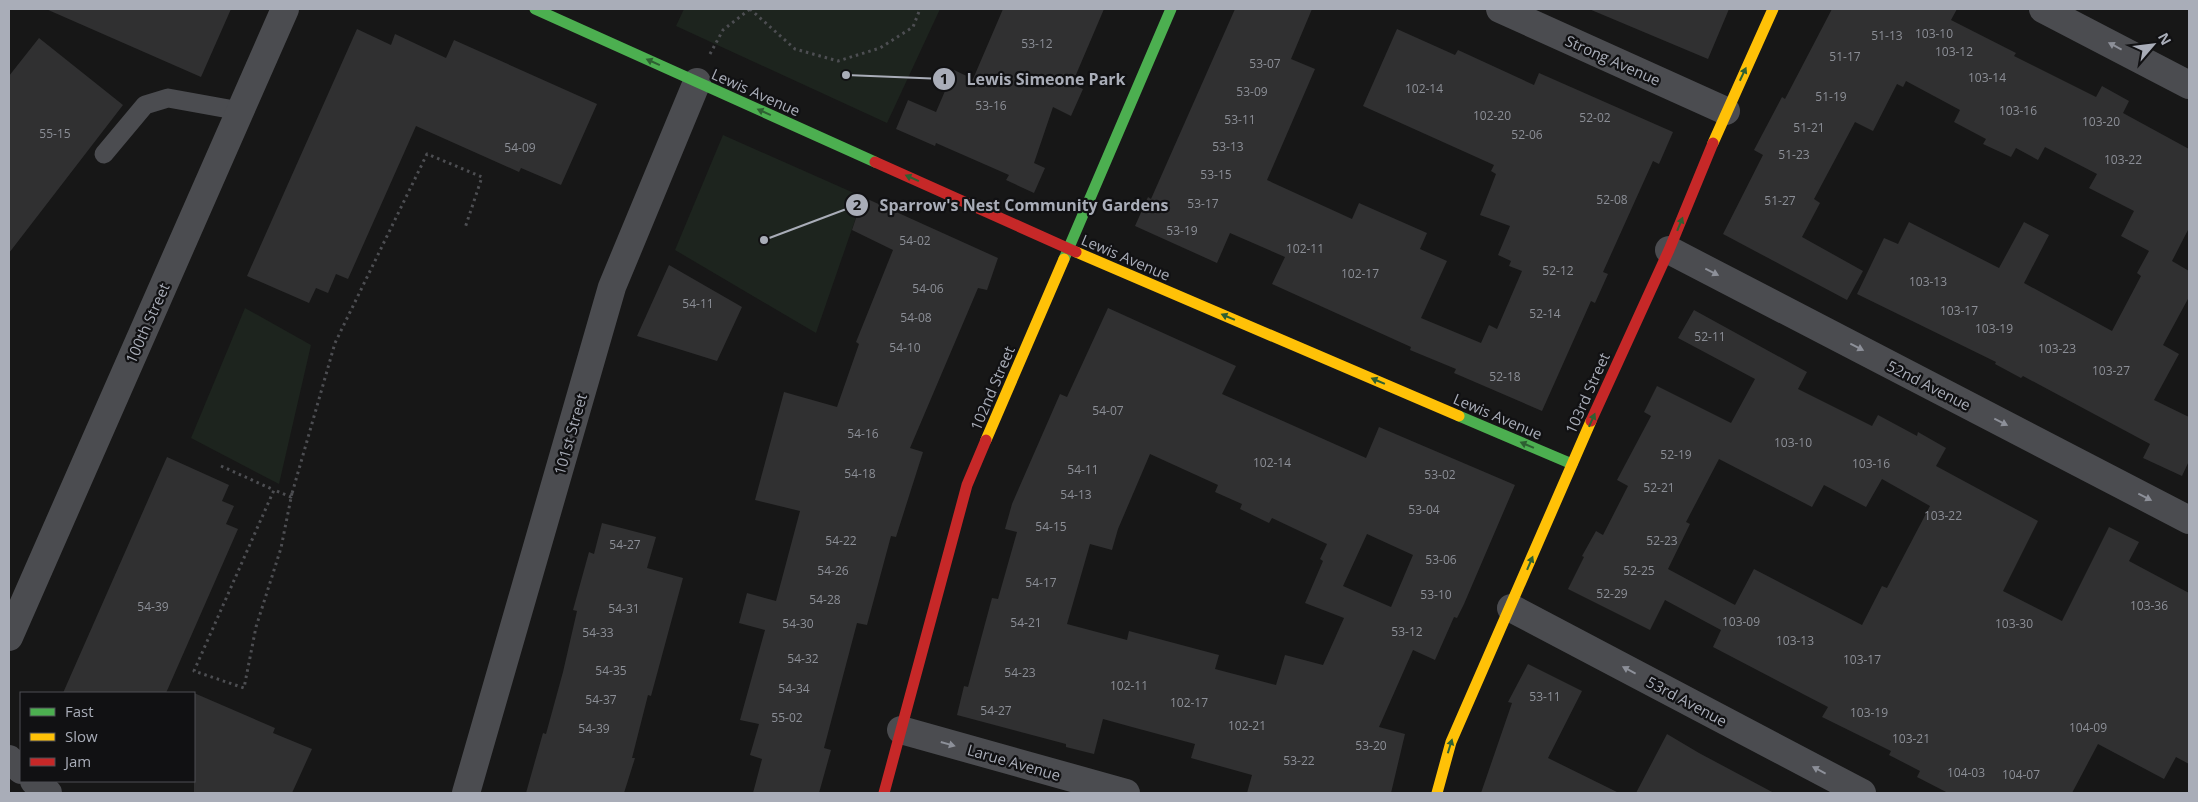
<svg xmlns="http://www.w3.org/2000/svg" width="2198" height="802" font-family="'Open Sans',sans-serif">
  <rect width="100%" height="100%" fill="#171717"/>
  <!-- green -->
  <path fill="#1d241e" d="M 684,9 L 940,9 L 887,123 L 676,26 Z
    M 723,135 L 863,197 L 816,333 L 675,250 Z
    M 245,308 L 311,345 L 279,484 L 191,438 Z"/>
  <!-- building -->
  <path fill="#303031" fill-rule="evenodd" d="M 46,9 L 231,9 L 201,77 Z
    M 1003,9 L 1104,9 L 1072,84 L 1083,89 L 1071,116 L 1053,107 L 1034,163 L 1045,168 L 1034,193 L 1006,180 L 1009,175 L 936,143 L 935,146 L 896,129 L 908,100 L 936,112 L 954,70 L 973,79 Z
    M 1235,9 L 1312,9 L 1291,59 L 1315,69 L 1267,180 L 1352,219 L 1359,203 L 1427,233 L 1420,249 L 1447,261 L 1421,318 L 1481,343 L 1489,325 L 1497,329 L 1522,271 L 1509,266 L 1511,261 L 1498,255 L 1510,226 L 1480,215 L 1496,174 L 1491,171 L 1494,165 L 1363,106 L 1397,29 L 1455,55 L 1458,50 L 1534,85 L 1539,73 L 1673,132 L 1659,164 L 1653,161 L 1603,272 L 1608,274 L 1595,303 L 1591,301 L 1542,411 L 1454,373 L 1456,369 L 1410,350 L 1411,347 L 1272,284 L 1285,257 L 1230,233 L 1217,263 L 1135,226 L 1148,197 L 1151,199 Z
    M 1589,9 L 1729,9 L 1708,59 Z
    M 1832,9 L 1957,9 L 1951,20 L 2016,53 L 2014,56 L 2096,97 L 2102,86 L 2129,101 L 2123,113 L 2189,149 L 2189,228 L 2172,261 L 2189,271 L 2189,297 L 2163,345 L 2179,354 L 2154,400 L 2189,417 L 2189,461 L 2182,476 L 2143,458 L 2150,444 L 2023,376 L 2021,378 L 1995,364 L 1996,362 L 1857,294 L 1884,238 L 1898,244 L 1909,222 L 1999,268 L 2024,222 L 2049,235 L 2024,283 L 2112,331 L 2141,276 L 2137,273 L 2149,251 L 2121,236 L 2134,211 L 2089,188 L 2097,174 L 2045,147 L 2038,160 L 2016,148 L 2011,157 L 1983,144 L 1986,139 L 1954,122 L 1960,110 L 1906,81 L 1903,87 L 1897,84 L 1873,131 L 1855,122 L 1814,199 L 1820,203 L 1802,237 L 1863,271 L 1847,300 L 1723,234 L 1763,155 L 1754,150 L 1782,97 L 1785,99 Z
    M 357,29 L 391,45 L 395,34 L 446,58 L 454,40 L 597,104 L 561,185 L 521,168 L 519,172 L 416,126 L 348,279 L 336,274 L 328,293 L 316,288 L 309,303 L 247,276 Z
    M 39,38 L 123,105 L 9,253 L 9,76 Z
    M 863,197 L 998,258 L 987,290 L 978,288 L 910,448 L 923,452 L 896,537 L 891,536 L 867,625 L 857,623 L 824,748 L 831,750 L 819,793 L 753,793 L 762,759 L 750,755 L 759,724 L 740,720 L 765,630 L 739,623 L 747,593 L 776,601 L 800,511 L 755,500 L 784,392 L 837,407 L 859,344 L 856,342 L 893,250 L 852,230 Z
    M 669,265 L 742,307 L 717,361 L 637,336 Z
    M 1108,308 L 1236,366 L 1222,394 L 1366,458 L 1379,427 L 1515,485 L 1464,604 L 1457,618 L 1454,617 L 1435,660 L 1413,650 L 1379,727 L 1405,734 L 1391,793 L 1247,793 L 1252,775 L 1191,758 L 1195,744 L 1132,727 L 1103,719 L 1094,754 L 1066,747 L 1066,744 L 957,715 L 964,686 L 968,687 L 992,598 L 998,599 L 1017,532 L 1005,529 L 1012,504 L 1060,394 L 1067,397 ZM 1150,454 L 1218,485 L 1215,492 L 1242,504 L 1240,509 L 1269,523 L 1272,518 L 1327,544 L 1320,559 L 1323,561 L 1305,603 L 1344,618 L 1323,665 L 1285,655 L 1276,685 L 1215,669 L 1219,655 L 1129,631 L 1127,640 L 1067,624 L 1090,544 L 1112,550 L 1118,529 ZM 1367,534 L 1413,555 L 1391,607 L 1343,586 Z
    M 1694,310 L 1807,372 L 1798,389 L 1872,426 L 1878,415 L 1917,436 L 1918,432 L 1946,448 L 1936,466 L 2038,521 L 2003,591 L 2062,621 L 2109,527 L 2139,542 L 2129,561 L 2189,593 L 2189,764 L 2176,757 L 2164,779 L 2098,744 L 2072,793 L 1948,793 L 1917,777 L 1920,771 L 1889,755 L 1891,751 L 1822,717 L 1828,707 L 1713,647 L 1721,630 L 1665,600 L 1650,630 L 1568,589 L 1584,557 L 1582,556 L 1596,531 L 1603,535 L 1628,486 L 1617,480 L 1651,416 L 1644,412 L 1657,386 L 1731,423 L 1755,379 L 1678,338 ZM 1719,459 L 1812,507 L 1824,485 L 1866,507 L 1882,479 L 1930,506 L 1887,588 L 1882,586 L 1862,625 L 1754,569 L 1735,605 L 1668,569 L 1690,524 L 1686,522 Z
    M 167,457 L 229,485 L 222,501 L 234,506 L 226,524 L 238,529 L 166,693 L 63,693 Z
    M 602,523 L 656,537 L 647,568 L 683,578 L 651,696 L 648,695 L 632,758 L 635,758 L 624,793 L 526,793 L 543,733 L 546,734 L 563,672 L 577,611 L 573,610 L 589,552 L 594,554 Z
    M 1528,664 L 1582,691 L 1548,758 L 1619,793 L 1481,793 L 1512,703 L 1508,702 Z
    M 194,693 L 275,728 L 273,733 L 312,749 L 292,793 L 194,793 Z
    M 1667,734 L 1699,753 L 1774,793 L 1636,793 Z"/>
  <g fill="none" stroke-linecap="round" stroke-linejoin="round">
    <!-- path -->
    <path stroke="#4d4e52" stroke-width="3" stroke-dasharray="2.5 4" stroke-linecap="butt" d="M 750,9 L 795,49 L 838,61 L 880,48 L 913,27 L 920,9
      M 710,54 L 723,30 L 750,9
      M 221,466 L 274,490
      M 292,493 L 281,548 L 256,627 L 244,688 L 194,671 L 274,490 L 291,497 L 335,343 L 427,154 L 482,177 L 465,228"/>
    <!-- lane -->
    <path stroke="#4b4c50" stroke-width="19" d="M 104,154 L 145,105 L 168,98 L 240,111"/>
    <!-- street -->
    <path stroke="#4b4c50" stroke-width="28" d="M 1500,9 L 1726,111
      M 2043,9 L 2189,85
      M 1669,250 L 2189,520
      M 1511,608 L 1862,793
      M 9,637 L 285,9
      M 901,730 L 1126,793
      M 9,759 L 21,770
      M 34,781 L 48,793
      M 466,793 L 612,287 L 697,82"/>
    <!-- fast -->
    <path stroke="#4caf50" stroke-width="11" d="M 535,9 L 875,162
      M 1064,259 L 1171,9
      M 1459,416 L 1572,464"/>
    <!-- slow -->
    <path stroke="#ffc107" stroke-width="11" d="M 1713,143 L 1773,9
      M 1076,252 L 1459,416
      M 986,440 L 1064,259
      M 1437,793 L 1451,742 L 1591,421"/>
    <!-- jam -->
    <path stroke="#c62828" stroke-width="11" d="M 875,162 L 1076,252
      M 1591,421 L 1669,250 L 1713,143
      M 884,793 L 967,485 L 986,440"/>
  </g>
  <!-- one-way arrows -->
  <defs><path id="oneway-solid" d="M-6-.8H1V-3.2L6.5 0L1 3.2V.8H-6Z" transform="scale(1.25)"/></defs>
  <g fill="#8d9099">
    <use href="#oneway-solid" transform="translate(2115 46) rotate(-152)"/>
    <use href="#oneway-solid" transform="translate(1712 272) rotate(27)"/>
    <use href="#oneway-solid" transform="translate(1857 347) rotate(27)"/>
    <use href="#oneway-solid" transform="translate(2001 422) rotate(27)"/>
    <use href="#oneway-solid" transform="translate(2145 497) rotate(27)"/>
    <use href="#oneway-solid" transform="translate(1629 670) rotate(-152)"/>
    <use href="#oneway-solid" transform="translate(948 744) rotate(16)"/>
    <use href="#oneway-solid" transform="translate(1819 770) rotate(-152)"/>
  </g>
  <g fill="#2e6032">
    <use href="#oneway-solid" transform="translate(653 62) rotate(-156)"/>
    <use href="#oneway-solid" transform="translate(1743 74) rotate(-65)"/>
    <use href="#oneway-solid" transform="translate(764 112) rotate(-156)"/>
    <use href="#oneway-solid" transform="translate(912 178) rotate(-156)"/>
    <use href="#oneway-solid" transform="translate(1680 224) rotate(-68)"/>
    <use href="#oneway-solid" transform="translate(1228 317) rotate(-157)"/>
    <use href="#oneway-solid" transform="translate(1378 381) rotate(-157)"/>
    <use href="#oneway-solid" transform="translate(1592 420) rotate(-66)"/>
    <use href="#oneway-solid" transform="translate(1527 445) rotate(-157)"/>
    <use href="#oneway-solid" transform="translate(1530 563) rotate(-67)"/>
    <use href="#oneway-solid" transform="translate(1450 746) rotate(-73)"/>
  </g>
  <g text-anchor="middle" dominant-baseline="central" stroke-width="4.5" stroke-linejoin="round" paint-order="stroke">
    <!-- number labels -->
    <g font-size="12" fill="#8b8e96">
      <text x="1934" y="33">103-10</text>
      <text x="1887" y="35">51-13</text>
      <text x="1037" y="43">53-12</text>
      <text x="1954" y="51">103-12</text>
      <text x="1845" y="56">51-17</text>
      <text x="1265" y="63">53-07</text>
      <text x="1987" y="77">103-14</text>
      <text x="1424" y="88">102-14</text>
      <text x="1252" y="91">53-09</text>
      <text x="1831" y="96">51-19</text>
      <text x="991" y="105">53-16</text>
      <text x="2018" y="110">103-16</text>
      <text x="1492" y="115">102-20</text>
      <text x="1595" y="117">52-02</text>
      <text x="1240" y="119">53-11</text>
      <text x="2101" y="121">103-20</text>
      <text x="1809" y="127">51-21</text>
      <text x="55" y="133">55-15</text>
      <text x="1527" y="134">52-06</text>
      <text x="1228" y="146">53-13</text>
      <text x="520" y="147">54-09</text>
      <text x="1794" y="154">51-23</text>
      <text x="2123" y="159">103-22</text>
      <text x="1216" y="174">53-15</text>
      <text x="1612" y="199">52-08</text>
      <text x="1780" y="200">51-27</text>
      <text x="1203" y="203">53-17</text>
      <text x="1182" y="230">53-19</text>
      <text x="915" y="240">54-02</text>
      <text x="1305" y="248">102-11</text>
      <text x="1558" y="270">52-12</text>
      <text x="1360" y="273">102-17</text>
      <text x="1928" y="281">103-13</text>
      <text x="928" y="288">54-06</text>
      <text x="698" y="303">54-11</text>
      <text x="1959" y="310">103-17</text>
      <text x="1545" y="313">52-14</text>
      <text x="916" y="317">54-08</text>
      <text x="1994" y="328">103-19</text>
      <text x="1710" y="336">52-11</text>
      <text x="905" y="347">54-10</text>
      <text x="2057" y="348">103-23</text>
      <text x="2111" y="370">103-27</text>
      <text x="1505" y="376">52-18</text>
      <text x="1108" y="410">54-07</text>
      <text x="863" y="433">54-16</text>
      <text x="1793" y="442">103-10</text>
      <text x="1676" y="454">52-19</text>
      <text x="1272" y="462">102-14</text>
      <text x="1871" y="463">103-16</text>
      <text x="1083" y="469">54-11</text>
      <text x="860" y="473">54-18</text>
      <text x="1440" y="474">53-02</text>
      <text x="1659" y="487">52-21</text>
      <text x="1076" y="494">54-13</text>
      <text x="1424" y="509">53-04</text>
      <text x="1943" y="515">103-22</text>
      <text x="1051" y="526">54-15</text>
      <text x="841" y="540">54-22</text>
      <text x="1662" y="540">52-23</text>
      <text x="625" y="544">54-27</text>
      <text x="1441" y="559">53-06</text>
      <text x="833" y="570">54-26</text>
      <text x="1639" y="570">52-25</text>
      <text x="1041" y="582">54-17</text>
      <text x="1612" y="593">52-29</text>
      <text x="1436" y="594">53-10</text>
      <text x="825" y="599">54-28</text>
      <text x="2149" y="605">103-36</text>
      <text x="153" y="606">54-39</text>
      <text x="624" y="608">54-31</text>
      <text x="1741" y="621">103-09</text>
      <text x="1026" y="622">54-21</text>
      <text x="798" y="623">54-30</text>
      <text x="2014" y="623">103-30</text>
      <text x="1407" y="631">53-12</text>
      <text x="598" y="632">54-33</text>
      <text x="1795" y="640">103-13</text>
      <text x="803" y="658">54-32</text>
      <text x="1862" y="659">103-17</text>
      <text x="611" y="670">54-35</text>
      <text x="1020" y="672">54-23</text>
      <text x="1129" y="685">102-11</text>
      <text x="794" y="688">54-34</text>
      <text x="1545" y="696">53-11</text>
      <text x="601" y="699">54-37</text>
      <text x="1189" y="702">102-17</text>
      <text x="996" y="710">54-27</text>
      <text x="1869" y="712">103-19</text>
      <text x="787" y="717">55-02</text>
      <text x="1247" y="725">102-21</text>
      <text x="2088" y="727">104-09</text>
      <text x="594" y="728">54-39</text>
      <text x="1911" y="738">103-21</text>
      <text x="1371" y="745">53-20</text>
      <text x="1299" y="760">53-22</text>
      <text x="1966" y="772">104-03</text>
      <text x="2021" y="774">104-07</text>
    </g>
    <!-- street labels -->
    <g font-size="15" fill="#a9adb8" stroke="#111113">
      <text transform="translate(1613 60) rotate(24)">Strong Avenue</text>
      <text transform="translate(756 92) rotate(24)">Lewis Avenue</text>
      <text transform="translate(1126 257) rotate(23)">Lewis Avenue</text>
      <text transform="translate(147 323) rotate(-66)">100th Street</text>
      <text transform="translate(1929 385) rotate(27)">52nd Avenue</text>
      <text transform="translate(992 388) rotate(-67)">102nd Street</text>
      <text transform="translate(1587 393) rotate(-66)">103rd Street</text>
      <text transform="translate(1498 416) rotate(23)">Lewis Avenue</text>
      <text transform="translate(570 434) rotate(-74)">101st Street</text>
      <text transform="translate(1687 701) rotate(28)">53rd Avenue</text>
      <text transform="translate(1014 762) rotate(16)">Larue Avenue</text>
    </g>
  </g>
  <!-- callouts -->
  <path fill="none" stroke="#a9adb8" stroke-width="2" d="M846 75L944 79M764 240L857 205"/>
  <g fill="#a9adb8" stroke="#111113" stroke-width="2">
    <circle cx="846" cy="75" r="5"/>
    <circle cx="764" cy="240" r="5"/>
    <circle cx="944" cy="79" r="12"/>
    <circle cx="857" cy="205" r="12"/>
  </g>
  <g font-size="15" text-anchor="middle" font-weight="bold" fill="#111">
    <text x="944" y="84">1</text>
    <text x="857" y="210">2</text>
  </g>
  <g font-size="16" text-anchor="middle" font-weight="bold" fill="#a9adb8" stroke="#111113" stroke-width="4.5" stroke-linejoin="round" paint-order="stroke">
    <text x="1046" y="85">Lewis Simeone Park</text>
    <text x="1024" y="211">Sparrow's Nest Community Gardens</text>
  </g>
  <!-- border -->
  <rect width="2198" height="802" fill="none" stroke="#a9adb8" stroke-width="20"/>
  <!-- legend -->
  <rect x="20" y="692" width="175" height="90" fill="#111113" stroke="#4e4f55"/>
  <rect x="30" y="708" width="25" height="8" fill="#4caf50" stroke="#4e4f55"/>
  <text x="65" y="717" font-size="15" fill="#a9adb8">Fast</text>
  <rect x="30" y="733" width="25" height="8" fill="#ffc107" stroke="#4e4f55"/>
  <text x="65" y="742" font-size="15" fill="#a9adb8">Slow</text>
  <rect x="30" y="758" width="25" height="8" fill="#c62828" stroke="#4e4f55"/>
  <text x="65" y="767" font-size="15" fill="#a9adb8">Jam</text>
  <!-- north arrow -->
  <g transform="translate(2153 45) rotate(62)" stroke="#111113" stroke-width="4" paint-order="stroke">
  <path d="M0-4L9 19L0 12L-9 19Z" fill="#a9adb8"/>
  <text y="-8" font-size="14" font-weight="bold" text-anchor="middle" fill="#a9adb8">N</text>
  </g>
</svg>
